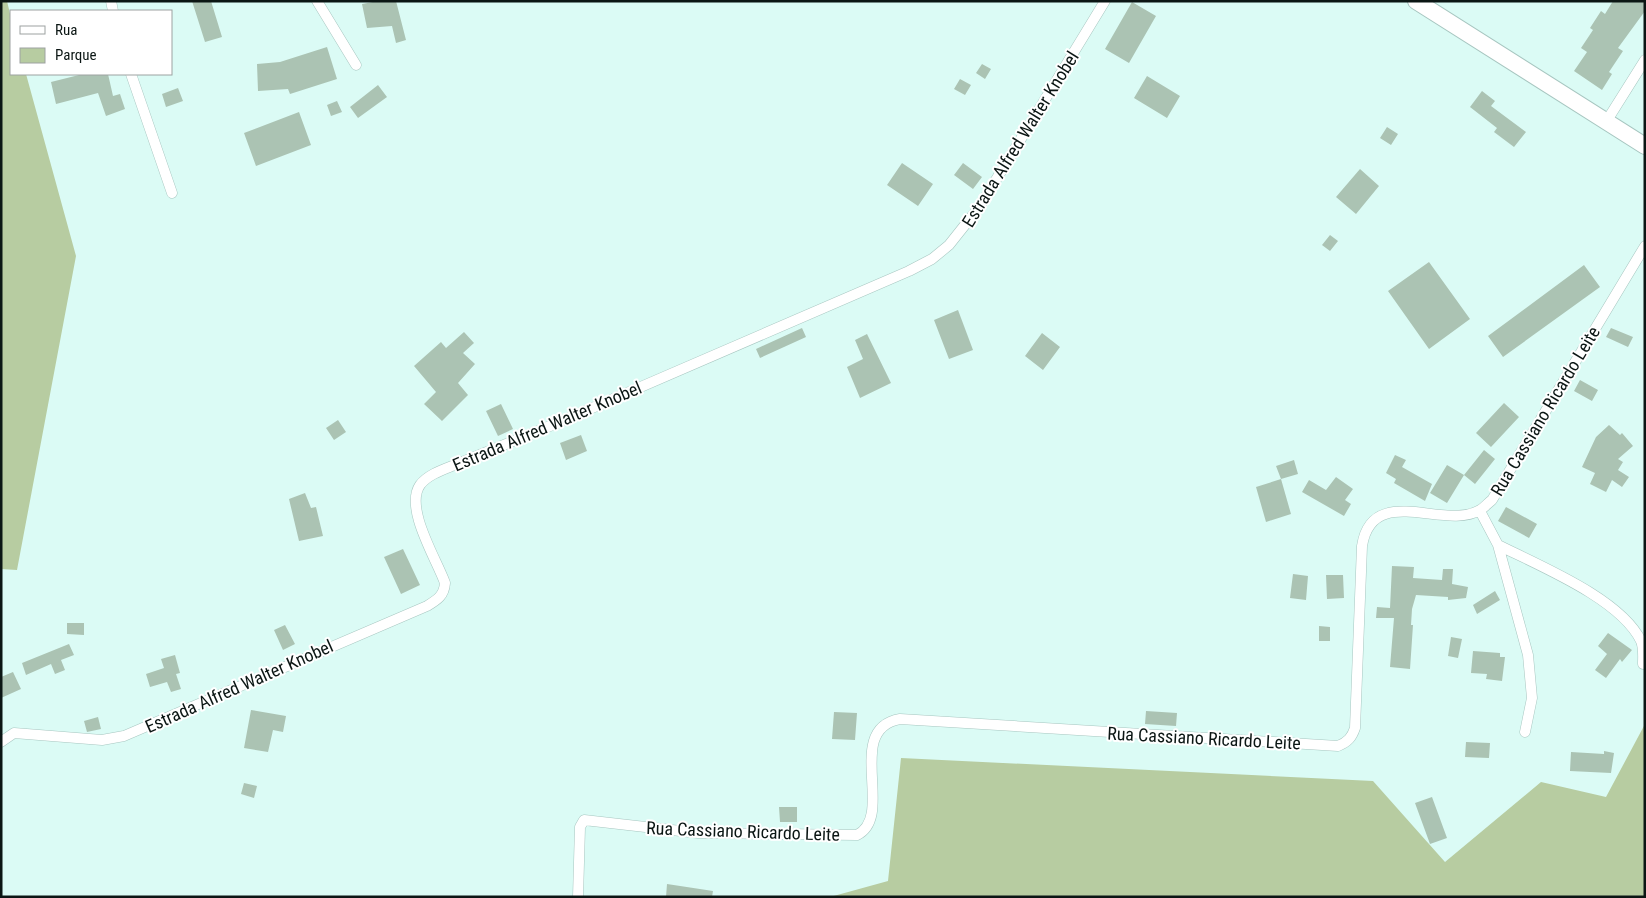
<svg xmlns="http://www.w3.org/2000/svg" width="1646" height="898" font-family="'Roboto Condensed',sans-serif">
  <rect width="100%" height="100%" fill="#dbfbf5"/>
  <!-- green -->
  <path fill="#b7cca1" d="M 1,1 L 7,1 L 11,18 L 11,74 L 26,74 L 76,256 L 17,570 L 1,569 Z
    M 1645,724 L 1645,897 L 830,897 L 888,881 L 901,758 L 1373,781 L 1445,862 L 1541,782 L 1606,797 Z"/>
  <!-- building -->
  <path fill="#abc3b3" d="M 192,1 L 211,1 L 222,37 L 205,42 Z
    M 378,1 L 396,1 L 406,40 L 396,43 L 392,26 L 367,28 L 362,4 Z
    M 1613,1 L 1645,1 L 1645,11 L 1618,48 L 1623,51 L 1609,72 L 1612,74 L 1602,90 L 1574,71 L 1587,52 L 1581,48 L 1593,30 L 1590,28 L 1601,11 L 1605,14 Z
    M 1132,2 L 1156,16 L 1129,63 L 1105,49 Z
    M 327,47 L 337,79 L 290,94 L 288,89 L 258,91 L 257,64 L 280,62 Z
    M 982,64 L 991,69 L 985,79 L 976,73 Z
    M 83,74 L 108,74 L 113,96 L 120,94 L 125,109 L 106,116 L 98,93 L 56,104 L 51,82 Z
    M 1147,76 L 1180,96 L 1167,118 L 1134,98 Z
    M 960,79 L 971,85 L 965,95 L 954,89 Z
    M 378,85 L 387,97 L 358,118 L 350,107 Z
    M 178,88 L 183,101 L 166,107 L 162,94 Z
    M 1482,91 L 1495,101 L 1491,106 L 1526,132 L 1514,147 L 1494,132 L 1497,128 L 1470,107 Z
    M 337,101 L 342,112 L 331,116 L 327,105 Z
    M 299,112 L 311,145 L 256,166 L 244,133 Z
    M 1387,127 L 1398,134 L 1391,145 L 1380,138 Z
    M 902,163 L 933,184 L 918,206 L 887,185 Z
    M 963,163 L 982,177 L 973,189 L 954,175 Z
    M 1360,169 L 1379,186 L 1356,214 L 1336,197 Z
    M 1330,235 L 1338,241 L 1330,251 L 1322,245 Z
    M 1429,262 L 1470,319 L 1429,349 L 1388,291 Z
    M 1584,265 L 1600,287 L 1503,357 L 1488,336 Z
    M 958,310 L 973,350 L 949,359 L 934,320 Z
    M 802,328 L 806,337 L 760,358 L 756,349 Z
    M 1611,328 L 1633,337 L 1628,347 L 1606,337 Z
    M 464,332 L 474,343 L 463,353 L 475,364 L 458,383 L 468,395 L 442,421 L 424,404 L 436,392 L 414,366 L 441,342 L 446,348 Z
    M 1042,333 L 1060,347 L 1043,370 L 1025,356 Z
    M 867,334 L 891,383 L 860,398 L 847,367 L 863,359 L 855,340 Z
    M 1580,380 L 1598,390 L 1592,401 L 1574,391 Z
    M 1504,403 L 1519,417 L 1491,447 L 1476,433 Z
    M 501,404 L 513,429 L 498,436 L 486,411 Z
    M 338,420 L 346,432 L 334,440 L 326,428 Z
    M 1609,425 L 1620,435 L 1622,433 L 1633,446 L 1618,459 L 1623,462 L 1618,470 L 1629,477 L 1622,487 L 1612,480 L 1606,492 L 1590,484 L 1595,473 L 1582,467 L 1596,437 Z
    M 581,435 L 587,451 L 566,460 L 560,443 Z
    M 1484,450 L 1495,459 L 1475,484 L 1464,475 Z
    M 1395,455 L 1406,460 L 1402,467 L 1432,484 L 1425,501 L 1394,483 L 1396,479 L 1386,473 Z
    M 1294,460 L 1298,474 L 1281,479 L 1276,466 Z
    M 1447,465 L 1464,475 L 1447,503 L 1430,493 Z
    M 1336,477 L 1353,489 L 1345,500 L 1351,504 L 1344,516 L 1302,492 L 1309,480 L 1326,490 Z
    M 1281,479 L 1291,514 L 1266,522 L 1256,487 Z
    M 305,493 L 311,508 L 316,507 L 323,536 L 299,541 L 289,499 Z
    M 1506,507 L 1537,524 L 1529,538 L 1498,521 Z
    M 403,549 L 420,585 L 401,594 L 384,557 Z
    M 1392,566 L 1414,567 L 1413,578 L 1442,580 L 1443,569 L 1453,569 L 1452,584 L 1468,587 L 1466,598 L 1448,600 L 1448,597 L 1416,595 L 1412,609 L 1411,625 L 1413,625 L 1410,669 L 1390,667 L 1394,618 L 1376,618 L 1377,607 L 1390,608 Z
    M 1293,574 L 1308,576 L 1306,600 L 1290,598 Z
    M 1326,575 L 1343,575 L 1344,598 L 1327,599 Z
    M 1495,591 L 1500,600 L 1477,614 L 1473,605 Z
    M 67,623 L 84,623 L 84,635 L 67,634 Z
    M 285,625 L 295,644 L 283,650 L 274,630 Z
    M 1319,626 L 1330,627 L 1330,641 L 1319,641 Z
    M 1608,633 L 1632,650 L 1622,662 L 1620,659 L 1606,678 L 1595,670 L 1607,654 L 1598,646 Z
    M 1451,637 L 1462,639 L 1458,658 L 1448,656 Z
    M 69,644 L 74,655 L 61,660 L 65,670 L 55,674 L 51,664 L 26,675 L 22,663 Z
    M 1473,651 L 1500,653 L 1500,657 L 1505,657 L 1502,681 L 1486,679 L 1487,674 L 1471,673 Z
    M 175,655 L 180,673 L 176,674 L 181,689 L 171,692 L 167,682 L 150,687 L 146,674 L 164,668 L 161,659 Z
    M 13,672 L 21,689 L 1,698 L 1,677 Z
    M 251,710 L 286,716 L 283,732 L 273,730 L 268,752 L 244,748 Z
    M 1146,711 L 1177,713 L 1176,726 L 1145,724 Z
    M 834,712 L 857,713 L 855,740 L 832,739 Z
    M 98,717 L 101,729 L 87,732 L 84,721 Z
    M 1466,742 L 1490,743 L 1489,758 L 1465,757 Z
    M 1604,751 L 1614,753 L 1611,773 L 1570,771 L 1571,752 L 1604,754 Z
    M 244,783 L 257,786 L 254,798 L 241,794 Z
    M 1432,797 L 1447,838 L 1430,844 L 1415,803 Z
    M 779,807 L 797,807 L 797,822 L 780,822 Z
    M 667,884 L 713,891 L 712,897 L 666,897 Z"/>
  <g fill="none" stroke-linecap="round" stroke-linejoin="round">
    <defs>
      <path id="minor" d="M 111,1 L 113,11
        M 317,1 L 356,65
        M 131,74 L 172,193
        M 1606,122 L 1645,60
        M 1480,511 L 1498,545 L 1528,655 L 1532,698 L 1525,732
        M 1498,545 C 1540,566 1621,599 1641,641 C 1644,648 1643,657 1643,664
        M 1,742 L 14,733 L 102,740 L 124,736 L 427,606 C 437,600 444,596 445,583 C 437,560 404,508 420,485 C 428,474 445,469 457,464 L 555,424 L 909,271 L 932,259 L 949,245 L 980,206 L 1105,1
        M 578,897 L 580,827 L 584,820 L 698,833 L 857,835 C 896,816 843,729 900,719 L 1338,746 C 1348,742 1352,737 1355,728 L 1362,546 C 1372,482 1445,531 1480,510 C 1484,508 1488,503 1492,500 L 1645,246"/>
      <path id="primary" d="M 1416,1 L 1645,146"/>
    </defs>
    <!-- minor casing -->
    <use href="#minor" stroke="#a7c6c0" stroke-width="11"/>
    <!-- primary casing -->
    <use href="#primary" stroke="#a7c6c0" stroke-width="18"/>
    <!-- minor -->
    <use href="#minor" stroke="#fff" stroke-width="10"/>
    <!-- primary -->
    <use href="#primary" stroke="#fff" stroke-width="16"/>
  </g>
  <g text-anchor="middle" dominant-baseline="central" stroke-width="4" stroke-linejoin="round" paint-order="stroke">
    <!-- street labels -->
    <g font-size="18" fill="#0b1614" stroke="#fff">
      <text transform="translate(1020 139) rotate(-58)">Estrada Alfred Walter Knobel</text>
      <text transform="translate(1545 411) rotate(-59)">Rua Cassiano Ricardo Leite</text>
      <text transform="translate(547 426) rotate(-23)">Estrada Alfred Walter Knobel</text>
      <text transform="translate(239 686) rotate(-24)">Estrada Alfred Walter Knobel</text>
      <text transform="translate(1204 738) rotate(3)">Rua Cassiano Ricardo Leite</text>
      <text transform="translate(743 831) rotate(2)">Rua Cassiano Ricardo Leite</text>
    </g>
  </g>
  <!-- border -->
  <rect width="1646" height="898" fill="none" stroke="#0b1614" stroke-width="5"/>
  <!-- legend -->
  <rect x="10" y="10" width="162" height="65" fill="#ffffff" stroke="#9da2a1"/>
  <rect x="20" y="26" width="25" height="8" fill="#ffffff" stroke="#9da2a1"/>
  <text x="55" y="35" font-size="15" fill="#0b1614">Rua</text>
  <rect x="20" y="48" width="25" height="15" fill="#b7cca1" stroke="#9da2a1"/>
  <text x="55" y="60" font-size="15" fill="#0b1614">Parque</text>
</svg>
